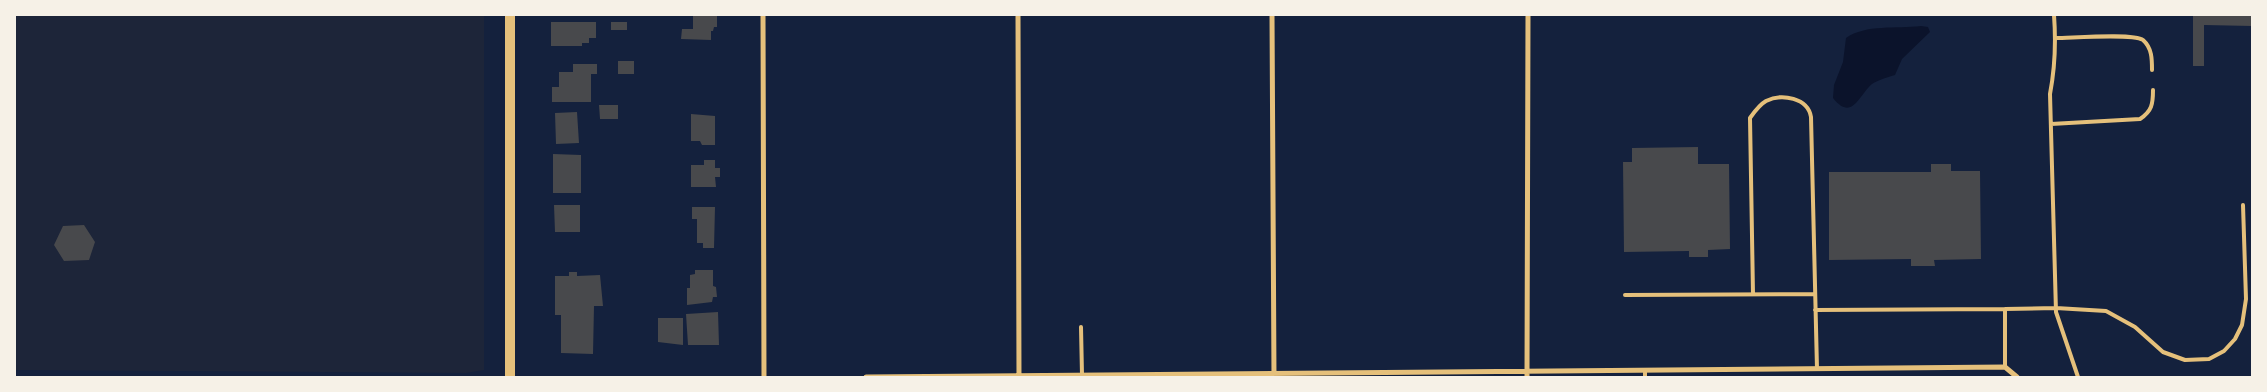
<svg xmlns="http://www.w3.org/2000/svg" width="2267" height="392" font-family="'Space Grotesk',sans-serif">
  <rect width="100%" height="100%" fill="#14213d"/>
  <!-- green -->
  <path fill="#1d2539" d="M 15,15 L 484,15 L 484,370 L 466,373 L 15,370 Z"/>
  <!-- water -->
  <path fill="#0b132b" d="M 1921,26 L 1928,27 L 1930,32 L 1902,59 L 1895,75 C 1888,77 1878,80 1872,84 C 1859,95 1852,122 1833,98 L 1834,85 L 1843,62 L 1846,38 C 1866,24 1896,29 1921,26 Z"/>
  <!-- building -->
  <path fill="#48494c" d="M 693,15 L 717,15 L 717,27 L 714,27 L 713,31 L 711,31 L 711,40 L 681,39 L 682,29 L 693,29 Z
    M 2193,15 L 2252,15 L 2252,26 L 2204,25 L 2204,66 L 2193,66 Z
    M 551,22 L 596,22 L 596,38 L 589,38 L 589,43 L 582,43 L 582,46 L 551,46 Z
    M 611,22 L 627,22 L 627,30 L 611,30 Z
    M 618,61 L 634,61 L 634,74 L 618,74 Z
    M 573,64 L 597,64 L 597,74 L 591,74 L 591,102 L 552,102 L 552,87 L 559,87 L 559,72 L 573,72 Z
    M 599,105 L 618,105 L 618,119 L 600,119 Z
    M 577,112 L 579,143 L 556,144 L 555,113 Z
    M 691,114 L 715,116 L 715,145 L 702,145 L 700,141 L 691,141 Z
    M 1698,147 L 1698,164 L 1729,164 L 1730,249 L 1708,250 L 1708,257 L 1689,257 L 1689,251 L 1624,252 L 1623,162 L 1632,162 L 1632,148 Z
    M 553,154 L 581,155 L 581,193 L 553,193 Z
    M 704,160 L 715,160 L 715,168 L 720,168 L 720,177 L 715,177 L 716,187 L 691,187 L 691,165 L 704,165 Z
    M 1931,164 L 1951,164 L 1951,171 L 1980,171 L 1981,259 L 1934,260 L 1935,266 L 1911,266 L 1911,259 L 1829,260 L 1829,172 L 1931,172 Z
    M 554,205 L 580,205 L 580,232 L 555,232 Z
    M 692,207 L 715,207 L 714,248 L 703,248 L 703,243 L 697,243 L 697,219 L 692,219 Z
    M 84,225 L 95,242 L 89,260 L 64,261 L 54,245 L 63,226 Z
    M 695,270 L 713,270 L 713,286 L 716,287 L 717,297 L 713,297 L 712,302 L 687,305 L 687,288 L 690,288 L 690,275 L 695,274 Z
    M 569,272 L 577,272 L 577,276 L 600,275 L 603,306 L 594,306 L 593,354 L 561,353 L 561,315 L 555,315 L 555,276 L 569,276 Z
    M 718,312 L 719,345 L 688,345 L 686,314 Z
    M 658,318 L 683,318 L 683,345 L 658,342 Z"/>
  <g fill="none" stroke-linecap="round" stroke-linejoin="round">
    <!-- service -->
    <path stroke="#e5c07b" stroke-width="4" d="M 2054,15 C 2056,42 2055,68 2050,94 L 2056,312 L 2078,377
      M 2056,38 C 2071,38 2134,33 2143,40 C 2152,48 2152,59 2152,70
      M 2051,124 L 2140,119 C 2152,111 2153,104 2153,90
      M 1753,294 L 1750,118 C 1755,111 1759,105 1766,101 C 1782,93 1808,98 1811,117 L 1817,369
      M 1625,295 L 1815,294
      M 2005,309 L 2056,308 L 2106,311 L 2135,327 L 2163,352 L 2185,360 L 2209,359 L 2224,351 L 2235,339 L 2242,325 L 2246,299 L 2243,205
      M 1815,310 L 2005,309 L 2005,367
      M 1081,327 L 1082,375
      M 1645,372 L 1645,377"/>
    <!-- minor -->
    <path stroke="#e5c07b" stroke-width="5" d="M 763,15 L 764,377
      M 1018,15 L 1019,376
      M 1272,15 L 1274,377
      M 866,377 L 2005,367 L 2017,377
      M 1527,377 L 1528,15"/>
    <!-- secondary -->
    <path stroke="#e5c07b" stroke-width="10" d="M 510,15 L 510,377"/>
  </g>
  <!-- border -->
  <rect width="2267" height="392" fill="none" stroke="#f6f1e7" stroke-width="32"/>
</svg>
